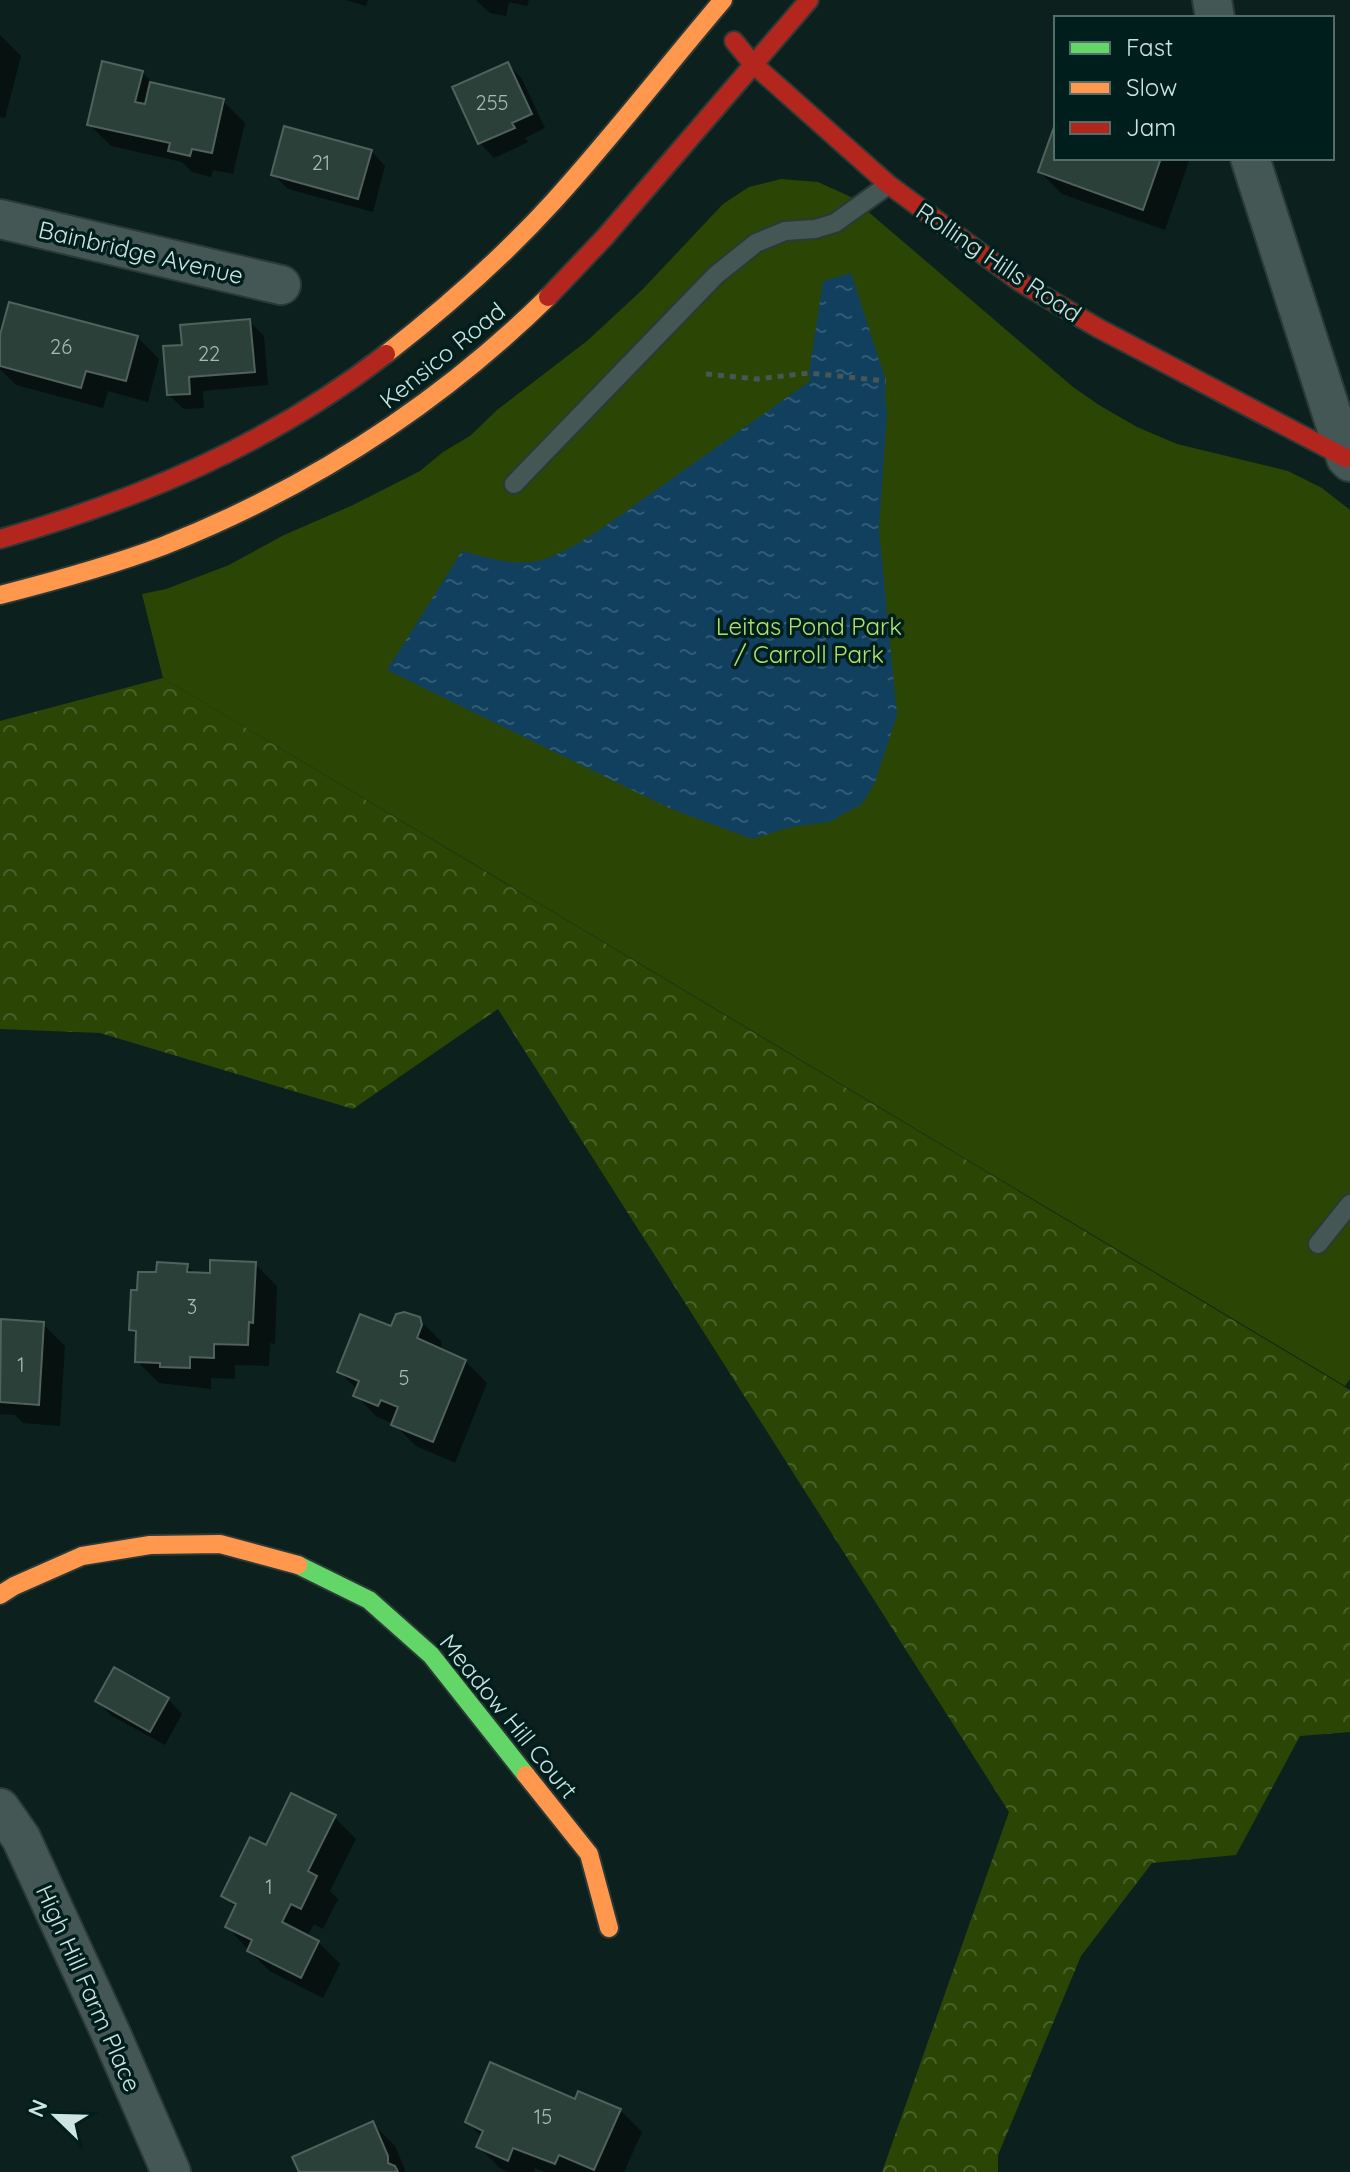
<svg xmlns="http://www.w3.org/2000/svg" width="1350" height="2172" font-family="Quicksand,sans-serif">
  <defs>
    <pattern id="forest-crowns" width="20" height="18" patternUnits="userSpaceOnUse" patternTransform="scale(2)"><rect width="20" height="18" fill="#2b4505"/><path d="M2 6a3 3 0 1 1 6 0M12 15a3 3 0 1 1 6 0" fill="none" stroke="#496029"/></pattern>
    <pattern id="water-ripples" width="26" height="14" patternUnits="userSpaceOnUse" patternTransform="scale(2)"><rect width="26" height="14" fill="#113f5e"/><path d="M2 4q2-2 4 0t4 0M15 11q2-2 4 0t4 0" fill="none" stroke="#325b75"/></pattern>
  </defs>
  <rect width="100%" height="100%" fill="#0c201e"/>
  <!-- green -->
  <path fill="#2b4505" d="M 781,179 L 818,182 L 851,197 L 1073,387 L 1099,405 L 1137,427 L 1177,444 L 1288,471 L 1322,488 L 1350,510 L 1350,1379 L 1345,1386 L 163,678 L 142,594 L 166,589 L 229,565 L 284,535 L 353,505 L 420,471 L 443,452 L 470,436 L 497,410 L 587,341 L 642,290 L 723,204 L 749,187 Z"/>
  <!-- forest -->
  <path fill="url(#forest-crowns)" d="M 163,678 L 1350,1390 L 1350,1732 L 1300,1736 L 1236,1855 L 1152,1863 L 1081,1956 L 998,2155 L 998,2172 L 882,2172 L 1009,1812 L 498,1009 L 353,1109 L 100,1033 L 0,1029 L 0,721 Z"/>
  <!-- water -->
  <path fill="url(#water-ripples)" d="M 851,273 L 886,381 L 885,396 L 887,414 L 879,529 L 897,715 L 875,782 L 862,804 L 829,822 L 791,827 L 752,839 L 671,809 L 387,670 L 462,551 C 527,569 538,568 595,533 L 810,381 L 809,373 L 823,281 Z"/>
  <!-- shadow -->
  <path fill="#0007" d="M 346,0 L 368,0 L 366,6 Z
    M 476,0 L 529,0 L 527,6 L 509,2 L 506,16 L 490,13 Z
    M 0,35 L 21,56 L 5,118 L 0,117 Z
    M 508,64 L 522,79 L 545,128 L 525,138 L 528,142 L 494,158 L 480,143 Z
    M 142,72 L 155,85 L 223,101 L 245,123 L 233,174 L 213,170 L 211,177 L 192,172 L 182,162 L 111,146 L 89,124 Z
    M 1056,130 L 1056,158 L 1190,158 L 1165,230 L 1062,194 L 1040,172 Z
    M 371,151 L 385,166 L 373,212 L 288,189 L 273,174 Z
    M 249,321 L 264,336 L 268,385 L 203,391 L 204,408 L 184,409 L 169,395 L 184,347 Z
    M 137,337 L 159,359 L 148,402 L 108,391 L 103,408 L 16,385 L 0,369 L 0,343 Z
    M 255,1264 L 277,1286 L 275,1344 L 270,1343 L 269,1366 L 235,1365 L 235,1379 L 211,1378 L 211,1389 L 159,1383 L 137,1361 L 138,1337 L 131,1330 L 139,1292 L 158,1274 L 187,1266 L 196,1274 L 212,1275 Z
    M 418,1319 L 441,1341 L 442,1351 L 465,1361 L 487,1383 L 455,1463 L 416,1446 L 394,1424 L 377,1417 L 356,1395 L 358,1390 L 339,1372 L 392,1328 Z
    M 43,1324 L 65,1346 L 60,1426 L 23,1423 L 15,1415 L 0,1414 L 0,1327 Z
    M 168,1699 L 182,1714 L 165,1745 L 112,1716 L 97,1701 Z
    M 334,1817 L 356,1839 L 330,1891 L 338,1899 L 323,1929 L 314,1924 L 307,1937 L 318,1942 L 340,1964 L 323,1998 L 271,1972 L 249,1951 L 227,1926 L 236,1908 L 223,1895 L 267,1848 Z
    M 576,2101 L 620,2110 L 642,2132 L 624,2172 L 545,2172 L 535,2168 L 534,2172 L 508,2172 L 501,2169 L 479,2147 L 483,2138 L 467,2122 Z
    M 373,2124 L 395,2146 L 406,2172 L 301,2172 Z"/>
  <!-- building -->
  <path fill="#2c403a" stroke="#51615c" stroke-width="2" d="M 102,61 L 143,71 L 135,102 L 145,104 L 150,82 L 224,99 L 212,153 L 192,149 L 190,156 L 168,151 L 170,143 L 87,125 Z
    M 508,62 L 532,114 L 512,123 L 515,128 L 478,144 L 452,87 Z
    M 284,126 L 372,150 L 358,199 L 271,175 Z
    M 1054,127 L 1056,128 L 1056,158 L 1161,158 L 1143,210 L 1038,172 Z
    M 9,302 L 138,336 L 126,381 L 86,371 L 81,388 L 0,366 L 0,335 Z
    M 250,319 L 255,372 L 189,377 L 190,394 L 167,395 L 163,346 L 182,345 L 180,325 Z
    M 210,1260 L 256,1262 L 253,1323 L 249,1322 L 248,1345 L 214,1344 L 214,1358 L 190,1357 L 190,1368 L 160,1367 L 160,1363 L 135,1362 L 136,1331 L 129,1330 L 131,1290 L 137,1290 L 138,1272 L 156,1272 L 157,1262 L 188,1264 L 187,1272 L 210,1273 Z
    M 404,1312 L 420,1317 L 422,1325 L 417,1338 L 466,1360 L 433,1442 L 391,1425 L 398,1407 L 381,1400 L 378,1406 L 353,1396 L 359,1381 L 337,1372 L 360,1314 L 391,1326 L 396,1314 Z
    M 1,1319 L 44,1322 L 39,1405 L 0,1402 Z
    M 114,1667 L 169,1698 L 150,1732 L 95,1701 Z
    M 291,1793 L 336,1815 L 308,1871 L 317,1876 L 301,1909 L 291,1904 L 282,1922 L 319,1941 L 301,1978 L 247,1951 L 252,1940 L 225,1927 L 236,1904 L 221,1896 L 250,1837 L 266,1845 Z
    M 490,2062 L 575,2099 L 578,2091 L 621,2109 L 594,2170 L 559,2155 L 555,2164 L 513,2148 L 508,2161 L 476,2147 L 483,2131 L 465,2122 Z
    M 373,2121 L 388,2156 L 388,2163 L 395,2166 L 398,2172 L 299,2172 L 292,2157 Z"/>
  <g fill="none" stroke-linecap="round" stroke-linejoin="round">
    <defs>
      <path id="lane" d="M 514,484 L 716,275 L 756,243 L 785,231 L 815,229 L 835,223 L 888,185
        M 1318,1244 L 1350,1204"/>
      <path id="street" d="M 1212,0 L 1215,18
        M 1250,158 L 1346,458 L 1350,462
        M 0,219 L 281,285
        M 0,1808 L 21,1838 L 112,2036 L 171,2172"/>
      <path id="fast" d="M 298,1565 L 369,1600 L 431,1655 L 526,1775"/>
      <path id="slow" d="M 386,354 C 445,308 502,258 553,202 C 612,137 666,67 723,0
        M 0,595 C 55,581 110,566 163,546 C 307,489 437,406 548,297
        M 0,1595 L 14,1586 L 82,1556 L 150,1545 L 220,1544 L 298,1565
        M 526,1775 L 589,1854 L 609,1928"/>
      <path id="jam" d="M 734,41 L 752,63 L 888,184 L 1020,282 L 1098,328 L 1346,458
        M 548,297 L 605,237 L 809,0
        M 0,539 C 140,499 270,444 386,354"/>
    </defs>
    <!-- lane casing -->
    <use href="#lane" stroke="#2b3937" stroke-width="22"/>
    <!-- street casing -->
    <use href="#street" stroke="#2b3937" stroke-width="42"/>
    <!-- fast casing -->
    <use href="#fast" stroke="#2b3937" stroke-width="22"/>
    <!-- slow casing -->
    <use href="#slow" stroke="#2b3937" stroke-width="22"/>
    <!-- jam casing -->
    <use href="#jam" stroke="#2b3937" stroke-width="22"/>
    <!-- path -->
    <path stroke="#485755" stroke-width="5" stroke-dasharray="6 6" stroke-linecap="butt" d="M 706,374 L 757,379 L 809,373 L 886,381"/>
    <!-- lane -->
    <use href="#lane" stroke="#455755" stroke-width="18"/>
    <!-- street -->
    <use href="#street" stroke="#455755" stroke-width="38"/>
    <!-- fast -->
    <use href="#fast" stroke="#63d668" stroke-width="18"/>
    <!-- slow -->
    <use href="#slow" stroke="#ff974d" stroke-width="18"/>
    <!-- jam -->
    <use href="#jam" stroke="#b3261e" stroke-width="18"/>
  </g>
  <g text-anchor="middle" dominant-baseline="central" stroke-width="7" stroke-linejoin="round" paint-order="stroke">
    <!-- number labels -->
    <g font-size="20" fill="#a5bbb7">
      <text x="492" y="102">255</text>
      <text x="321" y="162">21</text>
      <text x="61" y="346">26</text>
      <text x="209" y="353">22</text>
      <text x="192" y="1306">3</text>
      <text x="21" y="1364">1</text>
      <text x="404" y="1377">5</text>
      <text x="269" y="1886">1</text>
      <text x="543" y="2116">15</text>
    </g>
    <!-- street labels -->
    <g font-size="24" fill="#cde4e1" stroke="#001e1b">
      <text transform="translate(141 252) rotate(13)">Bainbridge Avenue</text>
      <text transform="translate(999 262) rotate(34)">Rolling Hills Road</text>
      <text transform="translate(442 355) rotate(-39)">Kensico Road</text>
      <text transform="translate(509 1716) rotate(51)">Meadow Hill Court</text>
      <text transform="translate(89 1988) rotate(66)">High Hill Farm Place</text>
    </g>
    <!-- park labels -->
    <g font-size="24" fill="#aee26c" stroke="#001e1b">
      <text x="809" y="626">Leitas Pond Park<tspan x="809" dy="28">/ Carroll Park</tspan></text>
    </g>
  </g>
  <!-- legend -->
  <rect x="1054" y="16" width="280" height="144" fill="#001e1b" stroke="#526d6a" stroke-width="2"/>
  <rect x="1070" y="42" width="40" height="12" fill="#63d668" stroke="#526d6a" stroke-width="2"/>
  <text x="1126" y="56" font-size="24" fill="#cde4e1">Fast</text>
  <rect x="1070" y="82" width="40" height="12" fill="#ff974d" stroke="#526d6a" stroke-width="2"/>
  <text x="1126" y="96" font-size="24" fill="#cde4e1">Slow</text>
  <rect x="1070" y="122" width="40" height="12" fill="#b3261e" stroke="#526d6a" stroke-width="2"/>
  <text x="1126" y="136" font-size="24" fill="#cde4e1">Jam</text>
  <!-- north arrow -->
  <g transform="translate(56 2116) rotate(293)" stroke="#001e1b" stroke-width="6" paint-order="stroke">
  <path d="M0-6L14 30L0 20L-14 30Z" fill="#cde4e1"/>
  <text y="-12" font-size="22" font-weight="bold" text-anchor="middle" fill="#cde4e1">N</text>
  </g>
</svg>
